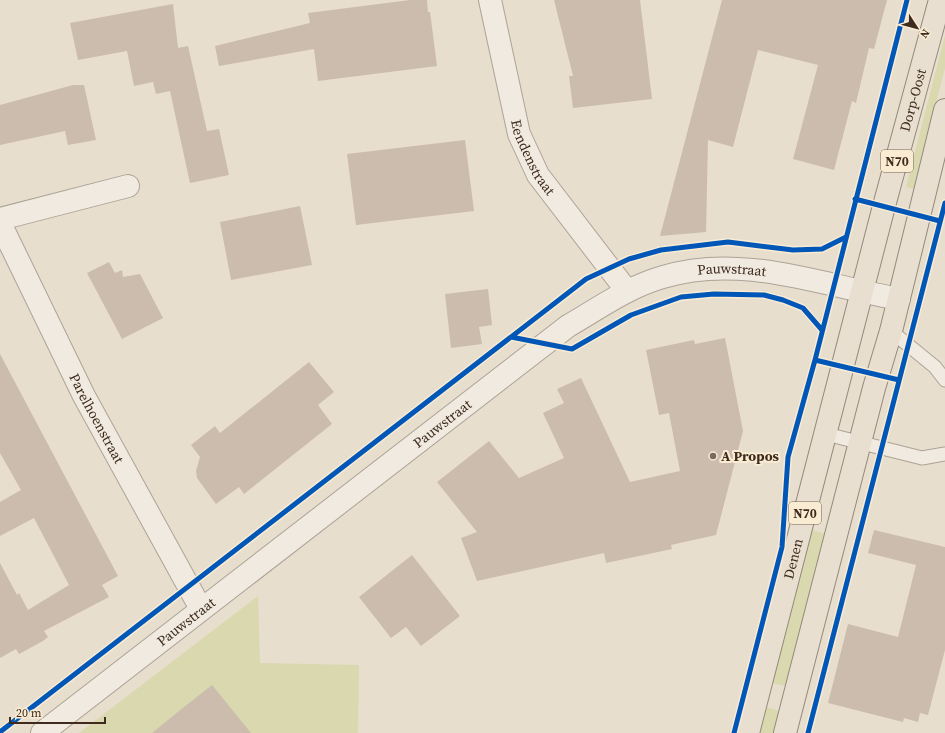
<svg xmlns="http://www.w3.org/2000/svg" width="945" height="733" font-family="'Source Serif 4',serif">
  <rect width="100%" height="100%" fill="#e8decd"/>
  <!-- green -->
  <path fill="#dad8ae" d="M 945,35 L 945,68 L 914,189 L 906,187 Z
    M 812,530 L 830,535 L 791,687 L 772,683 Z
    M 258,596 L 260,663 L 359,665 L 358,733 L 79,733 Z
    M 766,707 L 784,712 L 779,733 L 759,733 Z"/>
  <!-- building -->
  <path fill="#ccbcae" d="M 410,0 L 427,0 L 428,12 L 430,12 L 437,66 L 318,81 L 314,49 L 219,66 L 215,46 L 310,23 L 308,13 Z
    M 554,0 L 640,0 L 652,99 L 573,108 L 569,76 L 573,76 Z
    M 722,0 L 887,0 L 874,49 L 869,48 L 856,103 L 852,101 L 834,170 L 793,159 L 818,65 L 758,50 L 733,147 L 708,140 L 706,232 L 660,236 Z
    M 173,4 L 178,48 L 188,46 L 207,131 L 219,129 L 229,175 L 190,183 L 170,91 L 156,94 L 153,82 L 134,86 L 127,51 L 78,60 L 70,23 Z
    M 73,85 L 84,85 L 96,140 L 68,145 L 65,131 L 0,145 L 0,105 Z
    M 465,140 L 474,211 L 356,225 L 347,154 Z
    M 300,206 L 312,265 L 231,280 L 220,222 Z
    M 109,262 L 115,273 L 122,270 L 123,277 L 140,274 L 163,318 L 122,339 L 87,273 Z
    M 488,289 L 492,325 L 479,327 L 482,344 L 451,348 L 445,294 Z
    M 725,338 L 743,431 L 716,535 L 671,545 L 672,549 L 606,563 L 604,553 L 477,581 L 461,538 L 477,532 L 437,482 L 489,441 L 519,478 L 564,458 L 543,413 L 564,403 L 557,389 L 581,378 L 630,482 L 680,471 L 669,413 L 659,415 L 646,350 L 694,340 L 695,344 Z
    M 0,354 L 118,576 L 102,585 L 109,597 L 44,631 L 48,637 L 43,641 L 19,654 L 16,649 L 0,658 L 0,563 L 17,595 L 19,593 L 28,610 L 69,585 L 34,518 L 0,536 L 0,502 L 21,490 L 0,453 Z
    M 309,362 L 334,392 L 318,405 L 332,424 L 244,494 L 239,487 L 216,504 L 197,478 L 196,471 L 200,457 L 191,445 L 215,426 L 220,433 Z
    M 874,530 L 945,547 L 945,650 L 928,715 L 920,713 L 918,722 L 904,718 L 903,722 L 828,703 L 848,624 L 898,637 L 916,565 L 868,553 Z
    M 412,555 L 460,616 L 421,646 L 406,627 L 391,638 L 359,597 Z
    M 212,685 L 251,733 L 152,733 L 179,711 Z"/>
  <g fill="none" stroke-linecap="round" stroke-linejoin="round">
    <defs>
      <path id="lane" d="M 891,331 L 935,367 L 945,380
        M 826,434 L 922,458 L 945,454"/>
      <g id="street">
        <path id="s1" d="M 490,0 L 519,134 L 538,175 L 627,291"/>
        <path d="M 0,219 L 128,186"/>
        <path id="s2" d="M 0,223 L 84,396 L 201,609"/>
        <path id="s3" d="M 42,733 L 568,326 C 599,308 628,287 663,277 C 741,253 821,285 899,299"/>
      </g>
      <g id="primary">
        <path id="s4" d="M 748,733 L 884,206 L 940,0"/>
        <path d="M 785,733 L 874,388 L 891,331 L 945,110"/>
      </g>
    </defs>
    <!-- lane casing -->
    <use href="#lane" stroke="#ada397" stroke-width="15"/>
    <!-- street casing -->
    <use href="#street" stroke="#ada397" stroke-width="24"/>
    <!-- primary casing -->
    <use href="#primary" stroke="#93897d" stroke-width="24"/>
    <!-- lane -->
    <use href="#lane" stroke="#f0eae0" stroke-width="13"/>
    <!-- street -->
    <use href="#street" stroke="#f0eae0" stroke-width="22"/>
    <!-- primary -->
    <use href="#primary" stroke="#e8dfd0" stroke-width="22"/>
    <defs>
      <path id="cycleway" d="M 855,199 L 940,221
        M 511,337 L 572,349 L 631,315 L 681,297 L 714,294 L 764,295 L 783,300 L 803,308 L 822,330
        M 899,380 L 815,360 L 907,0
        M 0,732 L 586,279 L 629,259 L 661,250 L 728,242 L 793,250 L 822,249 L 846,237
        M 734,733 L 782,547 L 788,457 L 815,360
        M 808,733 L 945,203"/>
    </defs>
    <!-- cycleway casing -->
    <use href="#cycleway" stroke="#faecd3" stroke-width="8"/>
    <!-- cycleway -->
    <use href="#cycleway" stroke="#0057b8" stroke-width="5"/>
  </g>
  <!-- markers -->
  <circle fill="#7a6a5b" stroke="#faecd3" stroke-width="1.5" cx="713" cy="456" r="4"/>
  <g text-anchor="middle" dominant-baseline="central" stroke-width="4" stroke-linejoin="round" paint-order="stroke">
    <!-- shield labels -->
    <g fill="#faecd3" stroke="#766554" stroke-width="1">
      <rect x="881" y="150" width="32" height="22" rx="3"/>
      <rect x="789" y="502" width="32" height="22" rx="3"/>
    </g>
    <g font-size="13" font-weight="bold" fill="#3e2b1d">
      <text x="897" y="161">N70</text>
      <text x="805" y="513">N70</text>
    </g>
    <!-- street labels -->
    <g font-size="14" fill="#3e2b1d" stroke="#faecd3">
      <text stroke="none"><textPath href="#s4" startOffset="654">Dorp-Oost</textPath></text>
      <text stroke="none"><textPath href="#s1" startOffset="164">Eendenstraat</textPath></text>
      <text stroke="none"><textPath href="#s3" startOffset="842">Pauwstraat</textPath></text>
      <text stroke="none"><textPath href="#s2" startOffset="218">Parelhoenstraat</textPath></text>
      <text stroke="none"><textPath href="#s3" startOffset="506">Pauwstraat</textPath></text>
      <text stroke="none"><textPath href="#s4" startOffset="180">Denen</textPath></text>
      <text stroke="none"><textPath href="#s3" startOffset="182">Pauwstraat</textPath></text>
    </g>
    <!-- poi labels -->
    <g font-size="14" font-weight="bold" fill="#3e2b1d" stroke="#faecd3" text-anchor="start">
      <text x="721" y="456">A Propos</text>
    </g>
  </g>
  <!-- north arrow -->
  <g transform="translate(917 28) rotate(126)" stroke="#faecd3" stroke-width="3" paint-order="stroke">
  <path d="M0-3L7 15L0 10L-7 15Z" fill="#3e2b1d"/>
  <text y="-6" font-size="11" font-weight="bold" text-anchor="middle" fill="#3e2b1d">N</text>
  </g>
  <!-- scale -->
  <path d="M10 717v6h95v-6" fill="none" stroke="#3e2b1d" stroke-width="2"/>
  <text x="16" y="717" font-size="12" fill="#3e2b1d" stroke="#faecd3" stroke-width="3" paint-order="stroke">20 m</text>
</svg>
